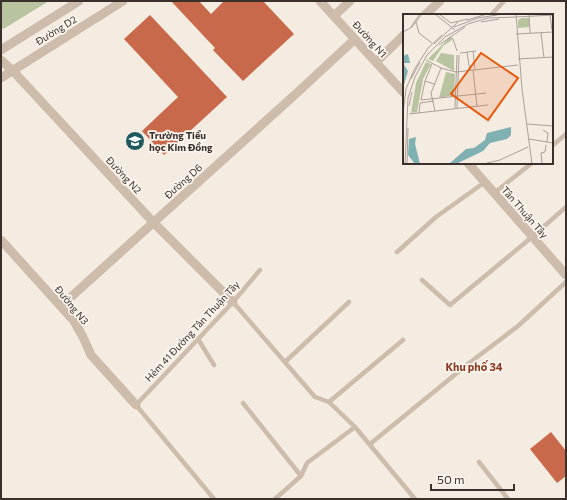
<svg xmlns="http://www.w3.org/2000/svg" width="567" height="500" font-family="Commissioner,sans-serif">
  <rect width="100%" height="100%" fill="#f4ebe1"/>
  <!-- green -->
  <path fill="#b8c4a0" d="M 1,1 L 49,1 L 5,28 L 1,29 Z"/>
  <!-- building -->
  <path fill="#c8694b" d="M 171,1 L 199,1 L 211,14 L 224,1 L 263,1 L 294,34 L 243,81 L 213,50 L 215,48 Z
    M 150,15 L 227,97 L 164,155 L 142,131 L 178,97 L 124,39 Z
    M 551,432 L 566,451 L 566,476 L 557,483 L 530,449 Z"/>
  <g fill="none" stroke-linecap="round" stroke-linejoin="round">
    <!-- service -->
    <path stroke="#cdbbac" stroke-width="4.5" d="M 491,15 L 504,1
      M 552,146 L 566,134
      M 494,193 L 532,163
      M 397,252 L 436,217 L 485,182
      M 422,280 L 450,305 L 532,237 L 566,207
      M 233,302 L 315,397 L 329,402 L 355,427 L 415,499
      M 198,339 L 214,365
      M 285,362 L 349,302
      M 329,402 L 403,340
      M 243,403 L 301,476
      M 370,444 L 468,364 L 518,326 L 566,282
      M 479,462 L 508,499
      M 214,499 L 136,405 L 233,302 L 260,270
      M 275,499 L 301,476 L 307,463 L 355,427"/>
    <!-- minor -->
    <path stroke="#cdbbac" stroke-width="9" d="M 320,1 L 404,93
      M 425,15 L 440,1
      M 334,16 L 350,1
      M 1,50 L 79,1
      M 1,60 L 13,71 L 154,223 L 233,302
      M 376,62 L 404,35
      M 1,78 L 123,1
      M 468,163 L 566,275
      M 1,240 L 74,321 L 83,337 L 91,355 L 136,405
      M 61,306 L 299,91 L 355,39"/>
  </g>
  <!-- icons -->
  <defs>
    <symbol id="school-disc" viewBox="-11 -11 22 22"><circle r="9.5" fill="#1f5a5e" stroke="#fbf5ee"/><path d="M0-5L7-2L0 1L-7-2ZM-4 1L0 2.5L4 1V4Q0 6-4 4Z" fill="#fff"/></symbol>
  </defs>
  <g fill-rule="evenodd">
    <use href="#school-disc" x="124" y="130" width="22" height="22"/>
  </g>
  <g text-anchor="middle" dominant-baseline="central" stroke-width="3.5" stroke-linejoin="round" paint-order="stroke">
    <!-- street labels -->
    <g font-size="10" fill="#3b302b" stroke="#fbf5ee">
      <text transform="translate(56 30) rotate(-32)">Đường D2</text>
      <text transform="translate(370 39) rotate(48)">Đường N1</text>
      <text transform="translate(124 175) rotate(47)">Đường N2</text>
      <text transform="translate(183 181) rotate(-42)">Đường D6</text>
      <text transform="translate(525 212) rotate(49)">Tân Thuận Tây</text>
      <text transform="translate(72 305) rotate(51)">Đường N3</text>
      <text transform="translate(192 331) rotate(-47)">Hẻm 41 Đường Tân Thuận Tây</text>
    </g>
    <!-- poi labels -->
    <g font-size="10" font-weight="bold" fill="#3b302b" stroke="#fbf5ee" text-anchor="start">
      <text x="149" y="135">Trường Tiểu<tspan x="149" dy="12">học Kim Đồng</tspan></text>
    </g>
    <!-- neighbourhood labels -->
    <g font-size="11" font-weight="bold" fill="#8c3b22" stroke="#fbf5ee">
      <text x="474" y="366">Khu phố 34</text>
    </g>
  </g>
  <!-- overview -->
  <g transform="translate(403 14)">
    <rect width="150" height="150" fill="#f4ebe1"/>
    <path d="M 119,4 L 126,4 L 126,13 L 115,14 L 115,6 ZM 47,23 L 49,26 L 40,32 L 30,47 L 25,45 ZM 38,39 L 51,41 L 51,57 L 33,47 ZM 23,48 L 28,50 L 20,65 L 14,98 L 8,99 L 13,69 ZM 43,58 L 52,60 L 51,81 L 36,84 Z" fill="#b8c4a0"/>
    <path d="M 5,40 L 7,49 L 0,49 L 5,57 L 0,74 L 0,42 ZM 108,113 L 108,121 L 104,125 L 87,129 L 80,137 L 53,150 L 46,150 L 63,135 L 71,134 L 82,126 L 84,119 ZM 13,123 L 12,130 L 17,150 L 12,150 L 5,141 L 6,125 Z" fill="#7fb0b2"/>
    <path fill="none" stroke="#aaa098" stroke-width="1" d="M 32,0 L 52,16M 36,0 L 48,9M 113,0 L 119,75 L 129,150M 126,0 L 127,19M 147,1 L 149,16M 113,3 L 150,1M 64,6 L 84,0M 13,8 L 16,19 L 29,29M 78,8 L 96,5M 48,9 L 65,5M 8,13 L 17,0M 51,13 L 75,4 L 100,0M 0,18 L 9,13 L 19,0M 138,19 L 141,44M 113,20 L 150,18M 46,23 L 50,25 L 54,37M 31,30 L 55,8M 36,31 L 62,13M 70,37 L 72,56M 64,38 L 67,57M 57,39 L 73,37M 115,45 L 150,43M 23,46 L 38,54 L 53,58 L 115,51M 29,50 L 22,67 L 31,70M 70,56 L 74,92M 8,65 L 17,48M 22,67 L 18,86 L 83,79M 6,92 L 9,78M 52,94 L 54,41M 54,94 L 56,41M 32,97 L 28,79 L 38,54M 0,99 L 3,75 L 11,56 L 25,34 L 39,21M 16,99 L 17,89 L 31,87M 6,100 L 85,91M 124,110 L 150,112M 140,116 L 145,119 L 144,128M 126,125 L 150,129M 2,150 L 5,84 L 12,63 L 24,41 L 42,23 L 65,10 L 85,4 L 113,3M 4,150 L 5,114M 80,150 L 97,146 L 125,133M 139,150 L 138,139 L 142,138 L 143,131"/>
    <path fill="#e8590c" fill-opacity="0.15" stroke="#e8590c" stroke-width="2" d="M 78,39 L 115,64 L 85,106 L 48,80 Z"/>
    <rect width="150" height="150" fill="none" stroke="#3b302b" stroke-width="2"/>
  </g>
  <!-- border -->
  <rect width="567" height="500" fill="none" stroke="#3b302b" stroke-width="4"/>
  <!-- scale -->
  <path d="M431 484v6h83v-6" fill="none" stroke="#3b302b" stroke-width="2"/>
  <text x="437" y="484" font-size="12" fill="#3b302b" stroke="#fbf5ee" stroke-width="3" paint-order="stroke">50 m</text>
</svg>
